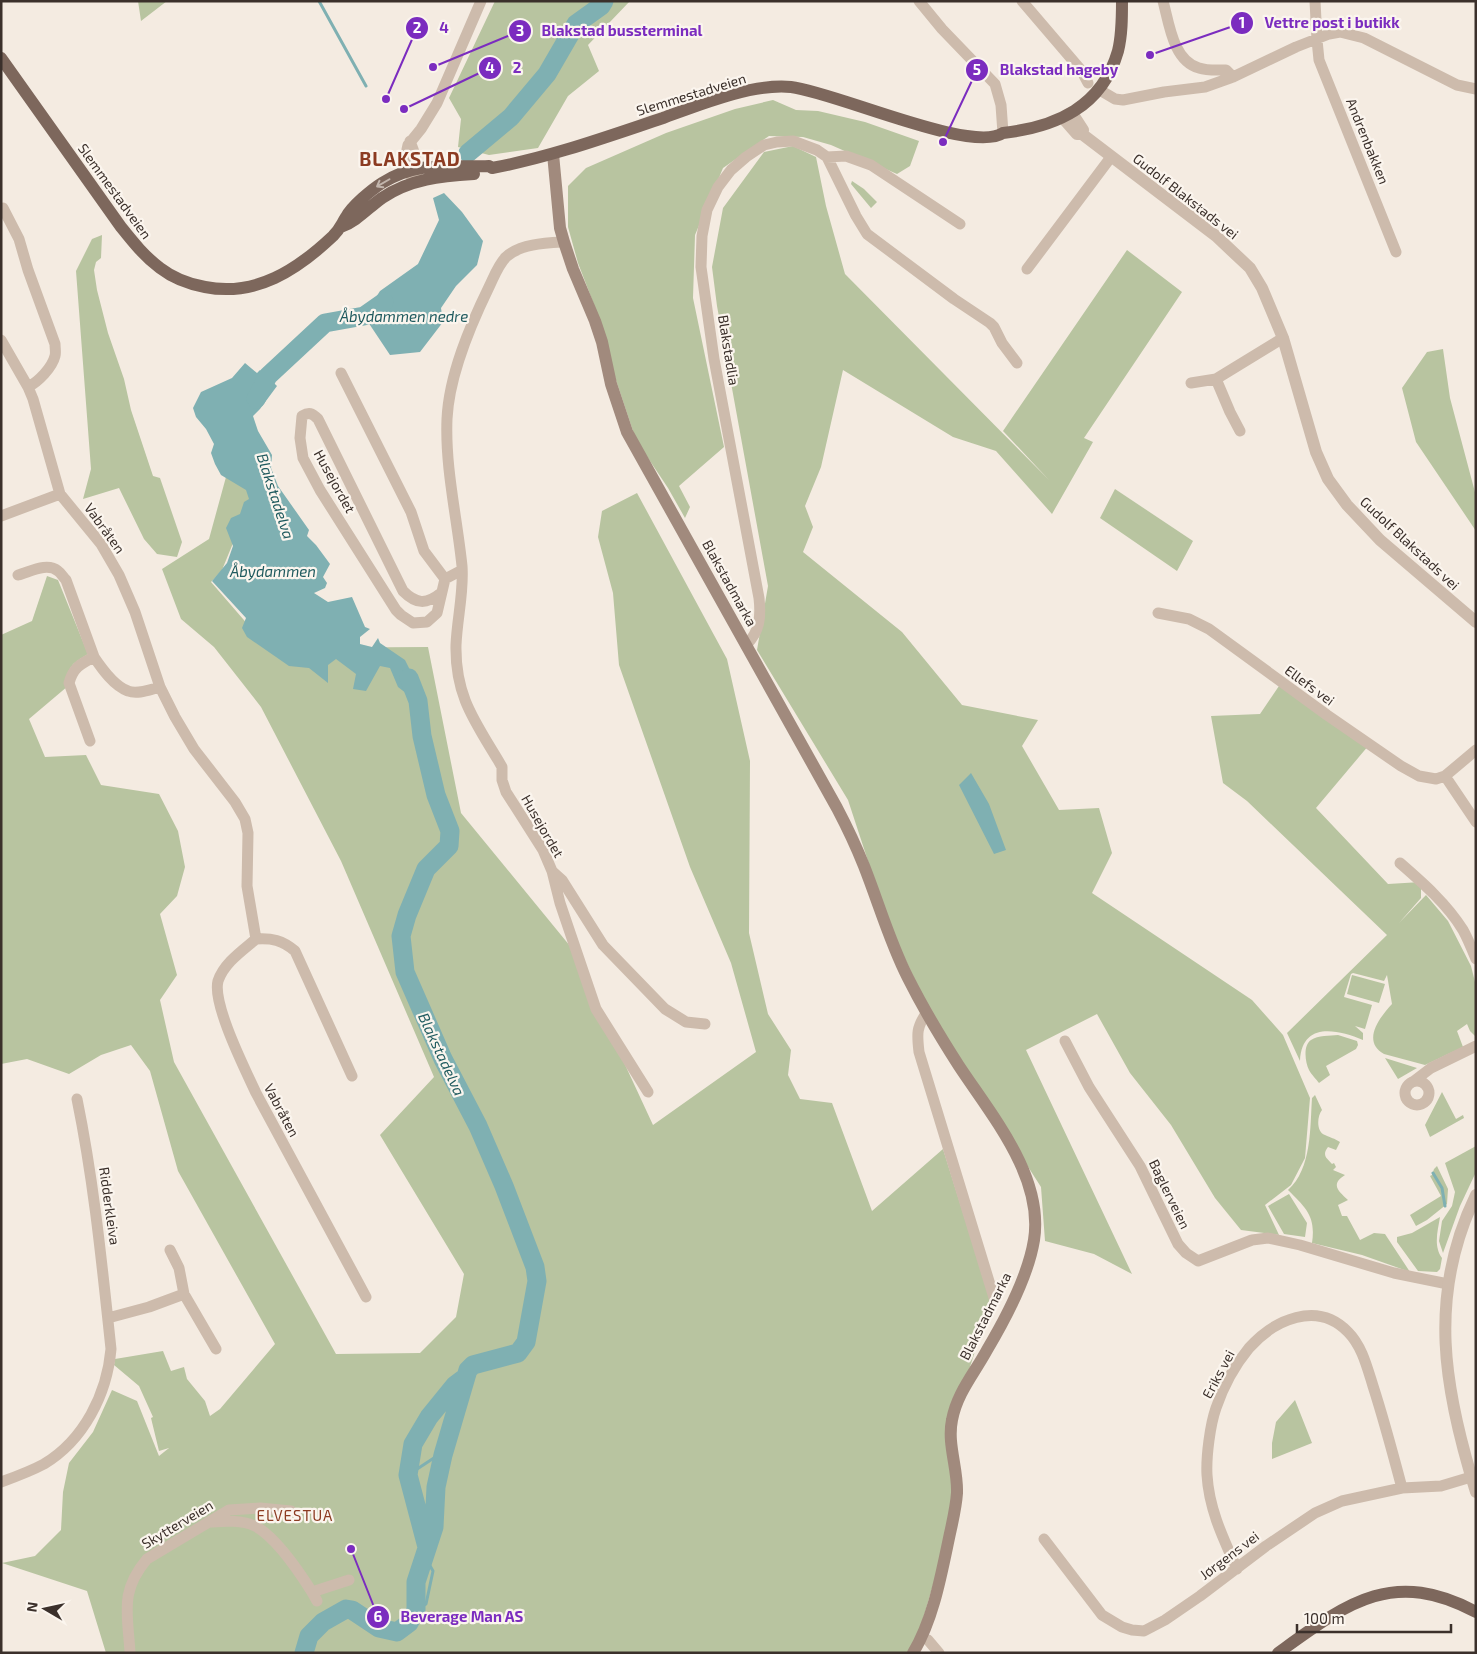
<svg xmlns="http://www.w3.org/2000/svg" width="1477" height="1654" font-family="'Exo 2',sans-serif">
  <rect width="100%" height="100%" fill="#f4ebe1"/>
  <!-- green -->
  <path fill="#b8c4a0" d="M 138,1 L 167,1 L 141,21 Z
    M 495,1 L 630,1 L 588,45 L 599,71 L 568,96 L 538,148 L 489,155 L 458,147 L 461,119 L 449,98 Z
    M 773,100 L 796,110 L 818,111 L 865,122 L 919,141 L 910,166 L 897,174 L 831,145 L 803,137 L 769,136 L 723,168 L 695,235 L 693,298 L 724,447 L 679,486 L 690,507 L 685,518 L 668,488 L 636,440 L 603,341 L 593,302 L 578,263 L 568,227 L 568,186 L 586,168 L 666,133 L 735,109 Z
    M 793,146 L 816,157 L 826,206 L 845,274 L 1049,480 L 1003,431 L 1127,250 L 1182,292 L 1084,438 L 1093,442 L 1052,514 L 996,451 L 953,437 L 843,370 L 821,467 L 805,506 L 813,527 L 803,552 L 902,632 L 962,705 L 1038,720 L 1022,746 L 1059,810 L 1099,808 L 1112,853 L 1092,893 L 1252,1000 L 1283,1035 L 1310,1098 L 1305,1158 L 1291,1185 L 1265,1205 L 1279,1235 L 1241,1230 L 1215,1198 L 1171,1125 L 1130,1073 L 1097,1014 L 1026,1050 L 1132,1274 L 1094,1254 L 1045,1241 L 1041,1187 L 937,1025 L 890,928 L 848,800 L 757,650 L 768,586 L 717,306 L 712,267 L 723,208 L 764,152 Z
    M 852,181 L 864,189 L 877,202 L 871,208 L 851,184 Z
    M 102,235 L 101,258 L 96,262 L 94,270 L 97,290 L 108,333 L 124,379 L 131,410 L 153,476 L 160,478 L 182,542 L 177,557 L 157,554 L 144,539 L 119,488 L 83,499 L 91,469 L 76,271 L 92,239 Z
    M 1443,349 L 1450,398 L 1476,496 L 1476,531 L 1416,442 L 1402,388 L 1427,352 Z
    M 226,477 L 256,487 L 222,570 L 211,582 L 268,648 L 428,647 L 461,813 L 570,946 L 653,1125 L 756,1052 L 731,963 L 690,867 L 619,665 L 613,593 L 598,537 L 602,511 L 637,493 L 727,659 L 750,761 L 749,933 L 768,1014 L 791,1050 L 788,1075 L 800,1099 L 832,1103 L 872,1211 L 943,1149 L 991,1302 L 957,1407 L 953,1517 L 913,1653 L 106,1653 L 87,1591 L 2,1563 L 35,1556 L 61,1530 L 63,1492 L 69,1463 L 93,1432 L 112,1390 L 137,1401 L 159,1456 L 169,1448 L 159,1451 L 151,1418 L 153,1417 L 139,1386 L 114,1365 L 115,1359 L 163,1351 L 171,1371 L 184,1367 L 187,1379 L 205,1401 L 210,1416 L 220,1409 L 275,1344 L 178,1171 L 150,1071 L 131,1045 L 101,1055 L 69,1074 L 27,1059 L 1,1064 L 1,635 L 32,621 L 47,576 L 58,580 L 88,654 C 72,664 67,666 68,686 L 29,719 L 45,757 L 86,755 L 101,785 L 159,794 L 178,831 L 185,867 L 177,896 L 160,914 L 177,975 L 160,1000 L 174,1062 L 336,1354 L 420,1353 L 456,1317 L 464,1274 L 380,1135 L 434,1077 L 341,861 L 261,707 L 214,647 L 181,619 L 162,569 L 209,539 Z
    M 1115,489 L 1193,541 L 1177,571 L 1100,518 Z
    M 1281,683 L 1369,745 L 1316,808 L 1388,884 L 1421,882 L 1421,898 L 1399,923 L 1426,895 L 1448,921 L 1471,966 L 1476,986 L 1476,1037 L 1470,1031 L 1467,1024 L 1457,1031 L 1463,1047 L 1425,1065 L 1384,1054 C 1361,1041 1380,1017 1392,1004 L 1387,975 L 1384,981 L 1353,973 L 1351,974 L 1344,997 L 1372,1005 L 1365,1029 L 1355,1026 L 1363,1033 L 1363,1040 C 1336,1029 1302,1022 1300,1061 L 1287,1033 L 1387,935 L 1247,801 L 1223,783 L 1211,716 L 1260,714 Z
    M 1352,975 L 1385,984 L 1379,1003 L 1347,994 Z
    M 1338,1035 L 1357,1041 L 1358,1045 L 1356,1049 L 1326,1066 L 1330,1075 L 1319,1083 C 1316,1079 1311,1074 1309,1070 C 1305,1062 1303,1045 1311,1040 C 1318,1035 1330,1036 1338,1035 Z
    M 1385,1058 L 1417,1068 L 1398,1079 Z
    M 1442,1092 L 1456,1119 L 1463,1115 L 1464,1118 L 1430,1137 L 1425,1125 Z
    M 1315,1095 L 1322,1110 C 1317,1116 1316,1132 1325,1135 C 1331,1138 1334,1138 1340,1142 L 1336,1150 L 1328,1147 C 1321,1156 1328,1159 1332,1164 L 1334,1163 L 1336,1167 L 1333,1170 L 1345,1175 C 1329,1185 1340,1192 1348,1200 L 1338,1205 L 1342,1216 L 1347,1216 L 1360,1240 L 1374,1233 L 1385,1234 L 1410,1272 L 1362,1255 L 1312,1243 C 1316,1216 1306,1208 1288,1190 C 1312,1169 1310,1127 1312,1098 Z
    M 1476,1146 L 1476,1172 L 1460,1206 L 1443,1253 L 1439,1241 L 1442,1221 L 1452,1206 L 1455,1192 L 1445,1163 Z
    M 1437,1166 L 1448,1189 L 1447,1204 L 1427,1220 L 1416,1226 L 1410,1215 L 1441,1196 L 1430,1176 L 1432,1175 L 1434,1169 Z
    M 1289,1194 L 1307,1223 L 1305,1237 L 1284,1234 L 1268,1206 Z
    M 1440,1217 C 1438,1230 1433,1246 1442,1258 L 1440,1269 L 1437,1272 L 1418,1271 L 1397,1242 L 1397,1237 L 1412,1233 Z
    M 1295,1400 L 1312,1443 L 1272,1459 L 1272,1443 L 1276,1422 Z"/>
  <!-- water -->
  <path fill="#7fb0b2" d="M 444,193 L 462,212 L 483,241 L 477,265 L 456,286 L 441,308 L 443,322 L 420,352 L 390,355 L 364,316 L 380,291 L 418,264 L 439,220 L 433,198 Z
    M 245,363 L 257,373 L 260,370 L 277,386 L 260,409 L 253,416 L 258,431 L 272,455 L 271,468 L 278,486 L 309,530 L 307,536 L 316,545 L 330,564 L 323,577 L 327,583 L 325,588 L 314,593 L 328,602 L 352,597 L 365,627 L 370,629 L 360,637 L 360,644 L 372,647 L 378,638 L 380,643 L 405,660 L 420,690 L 414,707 L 411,697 L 398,687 L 390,668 L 380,666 L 366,691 L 353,689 L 356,674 L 336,659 L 328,665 L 328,683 L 309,668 L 289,666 L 247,637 L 242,628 L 246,618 L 212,581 L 227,563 L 233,546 L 226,528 L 231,518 L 240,514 L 244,502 L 249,499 L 246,490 L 221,475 L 215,464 L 211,453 L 214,444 L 206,429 L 196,417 L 193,408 L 201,392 L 232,378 Z
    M 971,773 L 989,804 L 1006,850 L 994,854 L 959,785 Z"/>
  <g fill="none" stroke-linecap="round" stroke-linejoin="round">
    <!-- stream -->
    <path stroke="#7fb0b2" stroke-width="3" d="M 319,1 L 366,86
      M 1433,1173 L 1442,1188 L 1445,1206
      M 408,1475 L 443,1452
      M 416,1610 L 426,1604 L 433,1571 L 425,1557"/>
    <!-- river -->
    <path stroke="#7fb0b2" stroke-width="19" d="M 468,153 L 511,117 L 547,74 L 576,24 L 601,6 L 604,1
      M 256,399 L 268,376 L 325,323 L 364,316 L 384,302
      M 427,1547 L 408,1475 L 413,1444 L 429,1417 L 455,1385 L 463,1379
      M 304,1653 L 309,1636 L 323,1622 L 346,1609 L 352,1610 L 379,1628 L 397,1632 L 409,1623 L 416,1610 L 416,1582 L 434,1527 L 436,1487 L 443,1455 L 468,1370 L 473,1365 L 518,1353 L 526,1342 L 537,1281 L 535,1267 L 504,1186 L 478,1126 L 443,1059 L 405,972 L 401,936 L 407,915 L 426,869 L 449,846 L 450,831 L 436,795 L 422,736 L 418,701 L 409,678"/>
    <!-- minor -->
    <path stroke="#cdbbac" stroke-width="11" d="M 919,1 L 942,29 L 995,84 L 1001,105 L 1003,133
      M 1022,1 L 1081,70 L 1088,83
      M 1163,1 C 1169,23 1173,61 1199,68 C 1208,71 1217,70 1226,70 L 1233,77
      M 1315,1 L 1317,40 L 1319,60 L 1396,252
      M 1098,89 L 1115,99 L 1123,100 L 1164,92 L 1205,87 L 1233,77 L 1296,47 L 1329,34 L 1340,32 L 1364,38 L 1457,85 L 1476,89
      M 410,141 C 415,153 418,163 417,176
      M 827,157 L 846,156 L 871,165 L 960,224
      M 412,177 L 408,172 L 406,154 L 408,145 L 421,129 L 437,103 L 481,1
      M 3,208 L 19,239 L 28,270 L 55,344 C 55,348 56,353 55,356 C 52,368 38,382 28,387
      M 564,242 C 546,243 520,244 506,257 C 498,265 494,277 489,287 C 470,326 449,375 447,419 C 445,468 457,517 462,566 C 464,592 457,619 456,645 C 455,695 474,720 498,760 L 502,767 L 502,780 L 506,792 L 543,850 L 552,871 L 562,880 L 603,945 L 665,1009 L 686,1022 L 705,1024
      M 1027,269 L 1111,157
      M 1,340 L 28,387 L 33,399 L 60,494 L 101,544 L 119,575 L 135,612 L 160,687 L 175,717 L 194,749 L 235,802 L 245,819 L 248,833 L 247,886 L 256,939 C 272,938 282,940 295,951 L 352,1076
      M 341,373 L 411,512 L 424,551 L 445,579
      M 1216,379 L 1230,412 L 1240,431
      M 1191,383 L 1216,379 L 1283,338
      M 1,516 L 60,494
      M 18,575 C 30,572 47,562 58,571 C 61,573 63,577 66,580 L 94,657 C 102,669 114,686 128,691 C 138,695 151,689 160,687
      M 441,593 C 426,605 416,604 403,591 L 318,419 C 312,413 309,412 302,416 L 300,438 L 303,458 L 320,490 L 396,610 L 401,615 L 413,623 L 427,622 L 437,613 L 445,579 L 462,570
      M 1158,613 L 1189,619 L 1209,629 L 1327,715 L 1401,766 L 1419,776 L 1436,779 L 1445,776 L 1476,750
      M 747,644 C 760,631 761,616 759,598 L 714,359 L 701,267 L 702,236 L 707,210 L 718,187 L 731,170 L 746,157 L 764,145 L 777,142 L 793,141 L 817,150 L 827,157 L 856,216 L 867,234 L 954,299 L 990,323 L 994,327 L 1002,343 L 1017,363
      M 90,741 L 69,683 C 73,668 80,664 94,657
      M 1445,776 L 1476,822
      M 1400,863 C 1423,883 1447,904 1463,930 C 1468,939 1472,949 1476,959
      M 552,871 L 560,903 L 596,1009 L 648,1092
      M 256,939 C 242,951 224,963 218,981 C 212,1004 246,1071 256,1093 L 366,1297
      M 927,1012 C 916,1028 917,1034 919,1052 L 995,1301
      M 1065,1041 L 1089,1087 L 1140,1166 L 1178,1244 L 1186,1253 L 1198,1261 L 1252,1240 L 1268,1238 L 1300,1245 L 1394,1273 L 1448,1284
      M1405 1093a12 12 0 1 1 24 0a12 12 0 1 1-24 0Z
      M 1414,1081 L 1431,1068 L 1476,1046
      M 170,1250 L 179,1268 L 184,1294 L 216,1349
      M 108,1318 L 149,1307 L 184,1294
      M 1,1482 C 15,1477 31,1471 44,1464 C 84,1440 107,1394 111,1349 C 102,1265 94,1182 77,1099
      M 212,1522 C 226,1521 242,1520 255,1526 C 276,1537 300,1573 312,1592
      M 1044,1539 L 1102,1615 L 1122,1627 L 1132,1630 L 1144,1631 L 1165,1620 L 1200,1596 L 1266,1546 L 1315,1513 L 1342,1501 L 1402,1488 L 1441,1486 L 1471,1477 L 1476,1474
      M 1237,1569 C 1223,1538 1209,1509 1207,1475 C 1206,1457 1210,1425 1216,1408 C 1223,1387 1235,1365 1249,1348 C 1274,1320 1317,1300 1348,1332 C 1362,1346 1367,1367 1373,1386 C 1384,1420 1393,1454 1402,1488
      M 317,1601 L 312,1592 L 349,1580
      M 928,1640 L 939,1653
      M 130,1653 C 128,1614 119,1592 147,1559 L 229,1510 L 260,1508 L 291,1511"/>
    <!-- tertiary -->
    <path stroke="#cdbbac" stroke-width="12" d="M 1072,113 L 1083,130 L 1082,134
      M 1063,118 L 1077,134 L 1082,134 L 1216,236 L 1250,268 L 1262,288 L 1283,338 L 1316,452 L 1328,479 L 1347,505 L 1380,540 L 1476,622
      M 1476,1195 C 1427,1296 1444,1390 1476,1492"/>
    <!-- secondary -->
    <path stroke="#a18a7d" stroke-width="12" d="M 553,154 L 560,228 L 564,242 L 573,269 L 595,321 L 602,342 L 611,384 L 627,432 L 837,808 C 847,827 856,846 864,866 C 879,904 890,943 908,978 C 923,1008 941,1038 959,1066 C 992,1116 1044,1177 1034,1240 C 1028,1277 1006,1318 987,1350 C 974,1374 957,1393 952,1420 C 947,1444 958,1469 957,1493 C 956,1508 952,1524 949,1538 C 941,1576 933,1620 913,1653"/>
    <!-- primary -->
    <path stroke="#7d675c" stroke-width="12" d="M 1,58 L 121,227 C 133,242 144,256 160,268 C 173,278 188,284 205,287 C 256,297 297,270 333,236 C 340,229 341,225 346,217 C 352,206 371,190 382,183 C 419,160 448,168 489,166 L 492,168 C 551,157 606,137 663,118 C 699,105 752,83 791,87 C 835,92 971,154 1003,133 C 1056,127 1102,107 1118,51 C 1122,35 1122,18 1122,1
      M 341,227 C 357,221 368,208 382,198 C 410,179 441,176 474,174
      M 1278,1653 C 1346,1604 1392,1567 1476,1612"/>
  </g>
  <!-- one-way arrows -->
  <defs><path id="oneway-shaft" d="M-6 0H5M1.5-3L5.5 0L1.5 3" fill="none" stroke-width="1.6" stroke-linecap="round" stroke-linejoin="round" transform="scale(1.25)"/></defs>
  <use stroke="#c2b5ac" href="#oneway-shaft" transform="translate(383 183) rotate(150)"/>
  <g text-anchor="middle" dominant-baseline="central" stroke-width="4.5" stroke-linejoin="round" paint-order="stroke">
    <!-- street labels -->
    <g font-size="14" fill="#3b302b" stroke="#fbf5ee">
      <text transform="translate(691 94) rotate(-17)">Slemmestadveien</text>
      <text transform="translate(1368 141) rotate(68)">Andrenbakken</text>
      <text transform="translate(115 191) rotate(54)">Slemmestadveien</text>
      <text transform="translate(1186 196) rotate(38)">Gudolf Blakstads vei</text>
      <text transform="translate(729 350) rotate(81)">Blakstadlia</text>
      <text transform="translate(335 481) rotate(61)">Husejordet</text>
      <text transform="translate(105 528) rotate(54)">Vabråten</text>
      <text transform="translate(1410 543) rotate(43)">Gudolf Blakstads vei</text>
      <text transform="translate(730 583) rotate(61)">Blakstadmarka</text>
      <text transform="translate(1310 685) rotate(36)">Ellefs vei</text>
      <text transform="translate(543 826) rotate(60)">Husejordet</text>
      <text transform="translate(282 1110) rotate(62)">Vabråten</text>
      <text transform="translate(1170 1194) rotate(64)">Baglerveien</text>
      <text transform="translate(110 1206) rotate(82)">Ridderkleiva</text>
      <text transform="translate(985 1316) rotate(-63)">Blakstadmarka</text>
      <text transform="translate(1218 1374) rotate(-62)">Eriks vei</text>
      <text transform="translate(177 1524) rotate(-31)">Skytterveien</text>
      <text transform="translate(1229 1555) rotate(-37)">Jørgens vei</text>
    </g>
    <!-- water labels -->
    <g font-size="15" font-style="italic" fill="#1f5a5e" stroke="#fbf5ee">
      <text x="404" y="316">Åbydammen nedre</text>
      <text transform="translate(276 496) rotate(72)">Blakstadelva</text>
      <text x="273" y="571">Åbydammen</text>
      <text transform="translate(442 1054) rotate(65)">Blakstadelva</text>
    </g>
    <!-- neighbourhood labels -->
    <g font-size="15" letter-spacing="1" fill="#8c3b22" stroke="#fbf5ee">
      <text x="295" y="1515">ELVESTUA</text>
    </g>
    <!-- district labels -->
    <g font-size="19" font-weight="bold" letter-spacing="1" fill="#8c3b22" stroke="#fbf5ee">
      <text x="410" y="158">BLAKSTAD</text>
    </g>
  </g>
  <!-- callouts -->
  <path fill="none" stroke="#7b2cbf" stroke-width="2" d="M1150 55L1242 23M386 99L417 28M433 67L520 31M404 109L490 68M943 142L977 70M351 1549L378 1617"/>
  <g fill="#7b2cbf" stroke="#fbf5ee" stroke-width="2">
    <circle cx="1150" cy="55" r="5"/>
    <circle cx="386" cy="99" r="5"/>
    <circle cx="433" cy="67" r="5"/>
    <circle cx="404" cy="109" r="5"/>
    <circle cx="943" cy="142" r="5"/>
    <circle cx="351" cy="1549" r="5"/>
    <circle cx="1242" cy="23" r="12"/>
    <circle cx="417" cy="28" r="12"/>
    <circle cx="520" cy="31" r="12"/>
    <circle cx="490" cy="68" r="12"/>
    <circle cx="977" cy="70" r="12"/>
    <circle cx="378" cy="1617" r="12"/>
  </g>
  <g font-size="15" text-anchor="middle" font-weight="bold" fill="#fff">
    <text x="1242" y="28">1</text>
    <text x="417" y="33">2</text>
    <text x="520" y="36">3</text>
    <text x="490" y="73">4</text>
    <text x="977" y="75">5</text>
    <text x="378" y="1622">6</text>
  </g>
  <g font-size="15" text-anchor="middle" font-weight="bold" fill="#7b2cbf" stroke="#fbf5ee" stroke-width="4.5" stroke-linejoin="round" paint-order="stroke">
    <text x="1332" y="28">Vettre post i butikk</text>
    <text x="444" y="33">4</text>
    <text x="622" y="36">Blakstad bussterminal</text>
    <text x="517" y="73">2</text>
    <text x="1059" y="75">Blakstad hageby</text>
    <text x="462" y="1622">Beverage Man AS</text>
  </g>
  <!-- border -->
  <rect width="1477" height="1654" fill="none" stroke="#3b302b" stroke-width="5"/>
  <!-- north arrow -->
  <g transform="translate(45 1609) rotate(279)" stroke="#fbf5ee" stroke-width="4" paint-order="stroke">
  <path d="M0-4L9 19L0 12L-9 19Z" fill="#3b302b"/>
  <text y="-8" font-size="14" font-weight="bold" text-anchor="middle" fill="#3b302b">N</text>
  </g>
  <!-- scale -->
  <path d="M1297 1624v8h154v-8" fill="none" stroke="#3b302b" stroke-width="2.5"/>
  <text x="1304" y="1624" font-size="15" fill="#3b302b" stroke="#fbf5ee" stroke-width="4" paint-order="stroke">100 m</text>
</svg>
